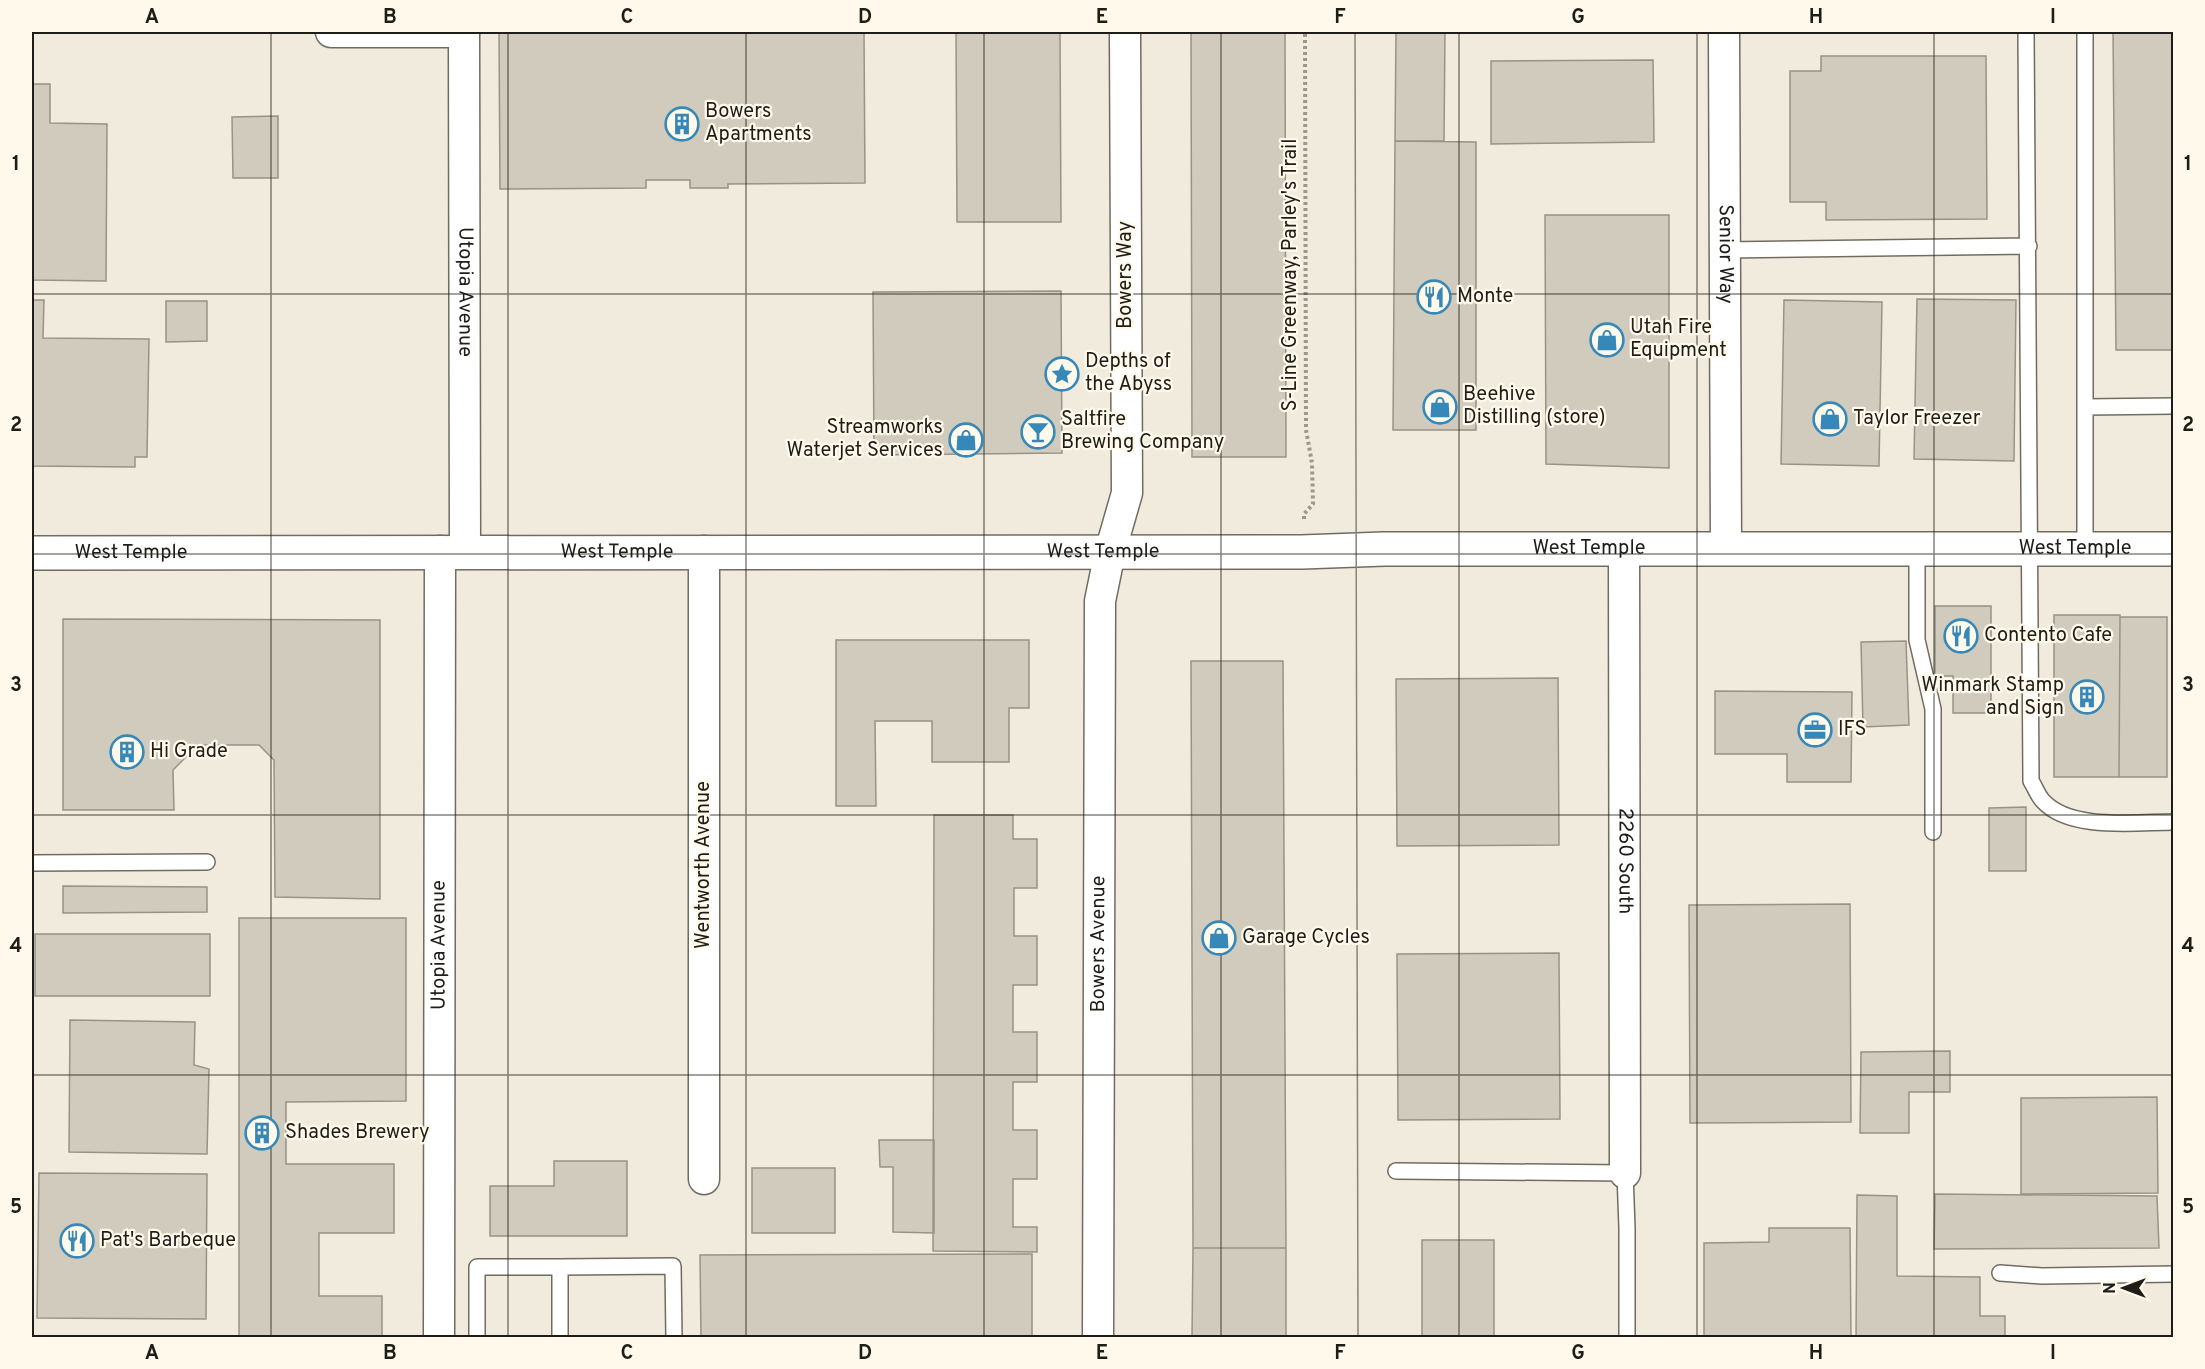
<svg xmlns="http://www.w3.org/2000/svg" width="2205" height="1369" font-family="Overpass,sans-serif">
  <rect width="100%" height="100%" fill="#f1ebdd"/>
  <!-- building -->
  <path fill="#d1cbbd" stroke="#989386" stroke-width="1.5" d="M 499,32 L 864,32 L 865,183 L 728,184 L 728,188 L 690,188 L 690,180 L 646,180 L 646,188 L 500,189 Z
    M 956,32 L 1060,32 L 1061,222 L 957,222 Z
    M 1191,32 L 1285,32 L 1286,457 L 1192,457 Z
    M 1396,32 L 1445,32 L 1444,141 L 1395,141 Z
    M 2113,32 L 2174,32 L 2174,350 L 2116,350 Z
    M 1821,56 L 1986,56 L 1987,219 L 1826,220 L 1826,202 L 1790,202 L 1790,71 L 1821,71 Z
    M 1653,60 L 1654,142 L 1491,144 L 1491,61 Z
    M 32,84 L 50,84 L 50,123 L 107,124 L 106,281 L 32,280 Z
    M 278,116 L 278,178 L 233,178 L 232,117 Z
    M 1395,141 L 1476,142 L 1476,430 L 1393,430 Z
    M 1545,215 L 1669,215 L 1669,468 L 1546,464 Z
    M 1061,291 L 1062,453 L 874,455 L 873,292 Z
    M 1917,299 L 2016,300 L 2014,461 L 1914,459 Z
    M 32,300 L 44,300 L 43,338 L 149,339 L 147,457 L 135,457 L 135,467 L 32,466 Z
    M 1784,300 L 1882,302 L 1879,466 L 1781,464 Z
    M 166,301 L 207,301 L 207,341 L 166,342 Z
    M 1935,606 L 1991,606 L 1991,713 L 1953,713 L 1953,676 L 1935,676 Z
    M 2054,615 L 2120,615 L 2119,777 L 2054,777 Z
    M 2120,617 L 2167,617 L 2167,777 L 2119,777 Z
    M 63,619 L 380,620 L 380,899 L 275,897 L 274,760 L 259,745 L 198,745 L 173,770 L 174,810 L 63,810 Z
    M 836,640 L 1029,640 L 1029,708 L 1009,708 L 1009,762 L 932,762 L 932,721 L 875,721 L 876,806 L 836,806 Z
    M 1906,641 L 1909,725 L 1863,727 L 1861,642 Z
    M 1191,661 L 1283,661 L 1286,1248 L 1193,1248 Z
    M 1558,678 L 1559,845 L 1397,846 L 1396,679 Z
    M 1715,691 L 1852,692 L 1851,782 L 1787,782 L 1787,754 L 1715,754 Z
    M 2026,807 L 2026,871 L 1989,871 L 1989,808 Z
    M 934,815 L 1013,815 L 1013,839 L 1037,839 L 1037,888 L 1014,888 L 1014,936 L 1037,936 L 1037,985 L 1013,985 L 1013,1032 L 1037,1032 L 1037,1082 L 1013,1082 L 1013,1130 L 1037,1130 L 1037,1179 L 1013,1179 L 1013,1227 L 1037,1227 L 1037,1252 L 933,1251 Z
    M 63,886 L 207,887 L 207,912 L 63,913 Z
    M 1850,904 L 1851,1122 L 1690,1123 L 1689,905 Z
    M 239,918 L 406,918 L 406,1101 L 286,1102 L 286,1164 L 394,1164 L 394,1233 L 319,1233 L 319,1296 L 382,1296 L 382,1338 L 239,1338 Z
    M 35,934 L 210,934 L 210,996 L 35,996 Z
    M 1559,953 L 1560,1119 L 1398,1120 L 1397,954 Z
    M 70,1020 L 195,1022 L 194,1065 L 209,1069 L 207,1154 L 69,1152 Z
    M 1950,1051 L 1950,1092 L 1909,1092 L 1909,1133 L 1860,1133 L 1861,1052 Z
    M 2157,1097 L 2158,1193 L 2021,1194 L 2021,1098 Z
    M 879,1140 L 934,1140 L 934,1233 L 893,1232 L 893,1167 L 880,1167 Z
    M 554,1161 L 627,1161 L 627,1236 L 490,1236 L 490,1186 L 554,1186 Z
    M 752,1168 L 835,1168 L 835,1233 L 752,1233 Z
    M 39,1173 L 207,1174 L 206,1319 L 37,1318 Z
    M 1935,1194 L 2157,1196 L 2159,1248 L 1934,1249 Z
    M 1857,1195 L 1897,1196 L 1897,1276 L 1980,1277 L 1980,1316 L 2005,1316 L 2005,1338 L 1856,1338 Z
    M 1769,1228 L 1850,1228 L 1851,1338 L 1704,1338 L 1704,1243 L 1769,1242 Z
    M 1422,1240 L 1494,1240 L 1494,1338 L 1422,1338 Z
    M 1193,1248 L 1286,1248 L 1286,1338 L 1192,1338 Z
    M 1032,1254 L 1032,1338 L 701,1338 L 700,1255 Z"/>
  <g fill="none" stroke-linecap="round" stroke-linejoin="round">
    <defs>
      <path id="lane" d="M 2026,32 L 2031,781 C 2035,787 2038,796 2043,801 C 2070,831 2136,822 2174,822
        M 1724,250 L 2029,246
        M 2085,407 L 2174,406
        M 1917,549 L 1917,640 L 1933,709 L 1933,832
        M 2085,549 L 2085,32
        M 32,863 L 207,862
        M 1396,1171 L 1625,1173 L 1627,1228 L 1627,1338
        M 560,1267 L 673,1266 L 674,1338
        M 2000,1273 L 2042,1276 L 2174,1274
        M 477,1338 L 477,1267 L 560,1267 L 560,1338"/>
      <g id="street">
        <path d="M 331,32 L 464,32"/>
        <path id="s1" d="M 464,32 L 465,552"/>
        <path id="s2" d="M 1724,32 L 1726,549"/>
        <path id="s3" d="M 1624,549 L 1625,1173"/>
        <path d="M 704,1179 L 704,551"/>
        <path id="s4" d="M 439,1338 L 440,551"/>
        <path id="s5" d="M 1098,1338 L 1100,601 L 1110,552 L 1127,493 L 1125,32"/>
      </g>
      <g id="secondary">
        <path id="s6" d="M 32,553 L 1302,552 L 1384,549 L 2174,549"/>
      </g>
    </defs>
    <!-- lane casing -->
    <use href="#lane" stroke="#716c60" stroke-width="18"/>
    <!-- street casing -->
    <use href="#street" stroke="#716c60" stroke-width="33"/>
    <!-- secondary casing -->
    <use href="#secondary" stroke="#716c60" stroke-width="36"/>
    <!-- path -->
    <path stroke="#9b978c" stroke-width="4" stroke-dasharray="3 3" stroke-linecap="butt" d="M 1304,519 L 1304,514 L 1313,504 L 1312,463 L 1306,430 L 1305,32"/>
    <!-- lane -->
    <use href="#lane" stroke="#fff" stroke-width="15"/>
    <!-- street -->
    <use href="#street" stroke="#fff" stroke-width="30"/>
    <!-- secondary -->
    <use href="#secondary" stroke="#fff" stroke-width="33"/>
    <!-- tram -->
    <path stroke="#88847b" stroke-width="1.5" d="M 1355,32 L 1358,1338"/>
  </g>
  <!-- grid -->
  <path fill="none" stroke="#1f1d18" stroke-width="1.5" stroke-opacity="0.55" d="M 271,32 L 271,1338M 508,32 L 508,1338M 746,32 L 746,1338M 984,32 L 984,1338M 1221,32 L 1221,1338M 1459,32 L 1459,1338M 1697,32 L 1697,1338M 1934,32 L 1934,1338M 32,294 L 2174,294M 32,554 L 2174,554M 32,815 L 2174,815M 32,1075 L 2174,1075"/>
  <!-- icons -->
  <defs>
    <symbol id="building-ring" viewBox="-11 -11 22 22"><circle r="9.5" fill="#fef9ea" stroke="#3688b8" stroke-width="1.5"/><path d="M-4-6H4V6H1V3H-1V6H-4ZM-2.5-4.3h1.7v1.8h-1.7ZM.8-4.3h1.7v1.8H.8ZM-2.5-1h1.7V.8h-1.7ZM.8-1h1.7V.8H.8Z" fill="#3688b8"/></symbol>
    <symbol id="restaurant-ring" viewBox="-11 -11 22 22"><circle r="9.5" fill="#fef9ea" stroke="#3688b8" stroke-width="1.5"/><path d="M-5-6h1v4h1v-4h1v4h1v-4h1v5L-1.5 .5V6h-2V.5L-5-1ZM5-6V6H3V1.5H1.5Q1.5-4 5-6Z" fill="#3688b8"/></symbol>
    <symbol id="shop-ring" viewBox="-11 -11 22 22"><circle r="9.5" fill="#fef9ea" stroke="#3688b8" stroke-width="1.5"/><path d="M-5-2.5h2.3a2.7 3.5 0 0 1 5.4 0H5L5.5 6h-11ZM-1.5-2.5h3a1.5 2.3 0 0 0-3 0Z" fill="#3688b8"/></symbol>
    <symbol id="sight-ring" viewBox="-11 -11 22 22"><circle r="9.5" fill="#fef9ea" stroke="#3688b8" stroke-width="1.5"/><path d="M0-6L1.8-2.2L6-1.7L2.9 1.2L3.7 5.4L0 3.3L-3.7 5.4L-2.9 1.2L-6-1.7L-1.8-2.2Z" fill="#3688b8"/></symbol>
    <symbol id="bar-ring" viewBox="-11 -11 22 22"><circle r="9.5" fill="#fef9ea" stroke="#3688b8" stroke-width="1.5"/><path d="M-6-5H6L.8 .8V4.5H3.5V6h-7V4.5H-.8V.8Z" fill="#3688b8"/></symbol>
    <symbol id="office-ring" viewBox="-11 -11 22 22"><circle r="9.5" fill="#fef9ea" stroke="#3688b8" stroke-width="1.5"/><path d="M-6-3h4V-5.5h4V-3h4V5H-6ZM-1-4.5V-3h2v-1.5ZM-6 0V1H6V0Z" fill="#3688b8"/></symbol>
  </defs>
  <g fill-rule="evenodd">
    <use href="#building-ring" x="663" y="105" width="38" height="38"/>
    <use href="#restaurant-ring" x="1415" y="278" width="38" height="38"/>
    <use href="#shop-ring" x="1588" y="321" width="38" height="38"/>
    <use href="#sight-ring" x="1043" y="355" width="38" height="38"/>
    <use href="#shop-ring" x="1421" y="388" width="38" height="38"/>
    <use href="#shop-ring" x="1811" y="400" width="38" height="38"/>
    <use href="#bar-ring" x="1019" y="413" width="38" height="38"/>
    <use href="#shop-ring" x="947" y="421" width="38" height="38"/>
    <use href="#restaurant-ring" x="1942" y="617" width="38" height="38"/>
    <use href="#building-ring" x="2068" y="678" width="38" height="38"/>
    <use href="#office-ring" x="1796" y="711" width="38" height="38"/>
    <use href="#building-ring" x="108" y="733" width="38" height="38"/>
    <use href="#shop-ring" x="1200" y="919" width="38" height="38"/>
    <use href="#building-ring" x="243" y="1114" width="38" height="38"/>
    <use href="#restaurant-ring" x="58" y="1222" width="38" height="38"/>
  </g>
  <g text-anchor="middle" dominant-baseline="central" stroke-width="4.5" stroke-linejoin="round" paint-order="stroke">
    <!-- poi labels -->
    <g font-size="20" fill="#1f1d18" stroke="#fef9ea" text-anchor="start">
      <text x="705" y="112">Bowers<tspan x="705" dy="23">Apartments</tspan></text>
      <text x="1457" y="297">Monte</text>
      <text x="1630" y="328">Utah Fire<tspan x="1630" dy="23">Equipment</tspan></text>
      <text x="1085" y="362">Depths of<tspan x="1085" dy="23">the Abyss</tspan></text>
      <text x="1463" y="395">Beehive<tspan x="1463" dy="23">Distilling (store)</tspan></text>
      <text x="1853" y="419">Taylor Freezer</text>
      <text x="1061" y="420">Saltfire<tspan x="1061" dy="23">Brewing Company</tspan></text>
      <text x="943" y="428" text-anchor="end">Streamworks<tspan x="943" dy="23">Waterjet Services</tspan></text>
      <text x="1984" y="636">Contento Cafe</text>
      <text x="2064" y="686" text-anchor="end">Winmark Stamp<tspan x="2064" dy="23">and Sign</tspan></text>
      <text x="1838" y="730">IFS</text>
      <text x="150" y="752">Hi Grade</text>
      <text x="1242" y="938">Garage Cycles</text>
      <text x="285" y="1133">Shades Brewery</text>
      <text x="100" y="1241">Pat's Barbeque</text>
    </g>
    <!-- street labels -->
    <g font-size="20" fill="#1f1d18" stroke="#fef9ea">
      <text stroke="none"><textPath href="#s2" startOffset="222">Senior Way</textPath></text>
      <text transform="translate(1126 275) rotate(-90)">Bowers Way</text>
      <text transform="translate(1291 275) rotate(-90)">S-Line Greenway, Parley's Trail</text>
      <text stroke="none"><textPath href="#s1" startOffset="260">Utopia Avenue</textPath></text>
      <text stroke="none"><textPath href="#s6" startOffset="1557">West Temple</textPath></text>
      <text stroke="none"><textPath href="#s6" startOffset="2043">West Temple</textPath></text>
      <text stroke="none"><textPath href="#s6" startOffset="585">West Temple</textPath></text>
      <text stroke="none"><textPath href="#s6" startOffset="1071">West Temple</textPath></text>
      <text stroke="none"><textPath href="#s6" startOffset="99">West Temple</textPath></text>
      <text stroke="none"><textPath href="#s3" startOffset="312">2260 South</textPath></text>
      <text transform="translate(704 865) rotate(-90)">Wentworth Avenue</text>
      <text stroke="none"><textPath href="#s4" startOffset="393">Utopia Avenue</textPath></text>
      <text stroke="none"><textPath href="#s5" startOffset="394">Bowers Avenue</textPath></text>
    </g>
  </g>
  <!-- border -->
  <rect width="2205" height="1369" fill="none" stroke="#fef9ea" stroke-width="66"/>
  <!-- north arrow -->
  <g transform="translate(2124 1288) rotate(270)" stroke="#fef9ea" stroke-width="4.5" paint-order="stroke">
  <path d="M0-4.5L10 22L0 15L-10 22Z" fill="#1f1d18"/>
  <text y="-9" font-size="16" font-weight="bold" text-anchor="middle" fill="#1f1d18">N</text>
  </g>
  <rect x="33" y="33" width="2139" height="1303" fill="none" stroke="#1f1d18" stroke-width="2"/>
  <g font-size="20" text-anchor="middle" font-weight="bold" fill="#1f1d18">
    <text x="152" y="23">A</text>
    <text x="390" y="23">B</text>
    <text x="627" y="23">C</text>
    <text x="865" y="23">D</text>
    <text x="1102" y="23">E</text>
    <text x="1340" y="23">F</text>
    <text x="1578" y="23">G</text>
    <text x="1816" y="23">H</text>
    <text x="2053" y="23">I</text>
    <text x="16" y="170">1</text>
    <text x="2188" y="170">1</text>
    <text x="16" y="431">2</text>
    <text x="2188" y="431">2</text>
    <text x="16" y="691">3</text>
    <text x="2188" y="691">3</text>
    <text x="16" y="952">4</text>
    <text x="2188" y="952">4</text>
    <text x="16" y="1213">5</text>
    <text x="2188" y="1213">5</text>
    <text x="152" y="1359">A</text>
    <text x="390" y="1359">B</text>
    <text x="627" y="1359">C</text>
    <text x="865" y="1359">D</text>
    <text x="1102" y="1359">E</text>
    <text x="1340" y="1359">F</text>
    <text x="1578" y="1359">G</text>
    <text x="1816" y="1359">H</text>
    <text x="2053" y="1359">I</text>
  </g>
</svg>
